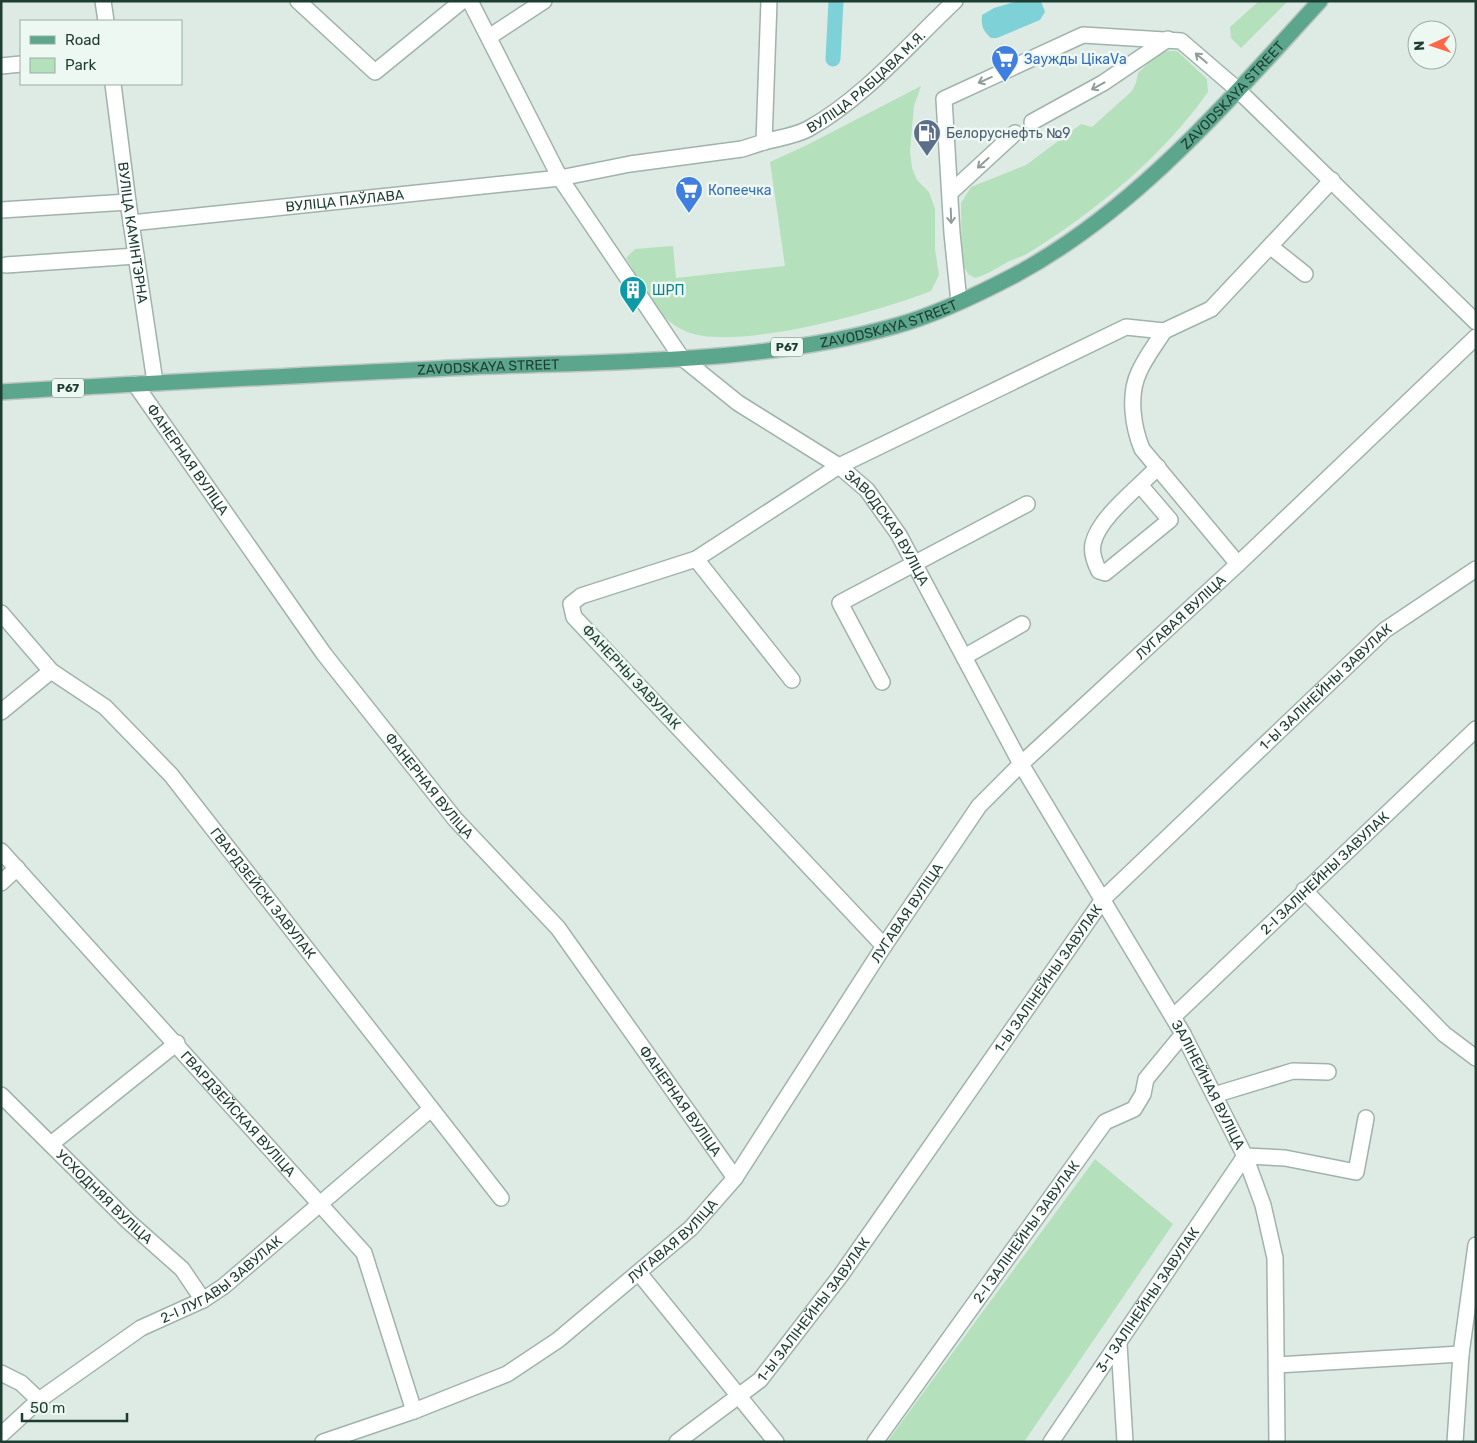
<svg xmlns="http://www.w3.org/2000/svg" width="1477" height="1443" font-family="Rubik,sans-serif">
  <rect width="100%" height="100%" fill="#deebe4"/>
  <!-- green -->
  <path fill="#b4e0bc" d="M 1259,1 L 1288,1 L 1241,48 L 1231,38 L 1230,27 Z
    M 1168,51 L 1177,51 L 1207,79 L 1208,92 C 1163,156 1096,211 1030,252 C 1022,257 1013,259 1006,263 C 995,269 986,275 975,278 L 968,274 L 962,263 L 961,203 L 971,187 L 1026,165 L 1081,124 L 1092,127 L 1132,91 L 1136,83 L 1138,73 L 1158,54 Z
    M 921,86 L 914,106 L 910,150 L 912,168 L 917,180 L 929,192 L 935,209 L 935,249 L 939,275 L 931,291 C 881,311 733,353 685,331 C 654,317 643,285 626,258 L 635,249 L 673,246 L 676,278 L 785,266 L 770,162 L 805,146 Z
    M 1095,1159 L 1173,1224 L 1024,1442 L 887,1442 Z"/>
  <!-- water -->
  <path fill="#7fd1d8" d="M 1018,1 L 1041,1 L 1045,12 L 1040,20 L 997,38 L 991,38 C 983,31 981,26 982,15 L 994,8 Z"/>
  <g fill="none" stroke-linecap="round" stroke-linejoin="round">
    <!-- canal -->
    <path stroke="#7fd1d8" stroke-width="15" d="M 833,59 L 836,1"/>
    <defs>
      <g id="minor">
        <path d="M 103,1 L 106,21"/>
        <path d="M 298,1 L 375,72 L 462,1"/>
        <path id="s1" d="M 470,1 L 560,178 L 681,357 L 738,403 L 839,466 L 867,490 L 899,535 L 1021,764 L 1183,1034 L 1245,1156 L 1263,1205 L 1275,1258 L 1277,1442"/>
        <path d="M 489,37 L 544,1"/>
        <path d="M 1,66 L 21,64"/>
        <path id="s2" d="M 113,84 L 128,202 L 155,382"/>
        <path d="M 1032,122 L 1103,83 L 1168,39"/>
        <path id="s3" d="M 764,142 C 778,138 795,136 808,129 C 864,98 909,44 955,1"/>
        <path d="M 951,192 L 1015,133"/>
        <path d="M 1,210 L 128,202"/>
        <path id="s4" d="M 131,223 L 560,178 L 630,164 L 742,149 L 764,142 L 769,1"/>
        <path d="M 1271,247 L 1305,274"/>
        <path d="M 6,265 L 136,256"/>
        <path d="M 959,302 L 952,233 L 944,99 L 1083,35 L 1181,41 L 1238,90 L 1476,322"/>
        <path d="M 1164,331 C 1156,344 1145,358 1139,372 C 1128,395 1133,427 1142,449 L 1238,564"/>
        <path id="s5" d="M 135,384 L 324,654 L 455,819 L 558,928 L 735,1178"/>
        <path d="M 1140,485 L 1170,520 L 1105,573 L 1099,571 C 1095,563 1091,553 1093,544 C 1098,518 1139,487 1158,467"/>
        <path d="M 696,559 L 792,680"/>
        <path id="s6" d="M 1,613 L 51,671 L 105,707 L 171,775 L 501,1198"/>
        <path d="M 964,657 L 1022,624"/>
        <path d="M 882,682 L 840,603 L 1027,504"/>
        <path d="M 1,712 L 51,671"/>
        <path id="s7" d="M 1,851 L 364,1253 L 414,1411"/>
        <path d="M 1,883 L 17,868"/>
        <path d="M 1304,890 L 1444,1034 L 1476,1058"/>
        <path d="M 884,946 L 574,617 L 571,604 L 581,596 L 696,559 L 839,466 L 1126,327 L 1164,331 L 1211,309 L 1332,180"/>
        <path id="s8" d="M 1173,1017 L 1476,729"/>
        <path id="s9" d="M 1,1095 L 129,1222 L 182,1269 L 203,1300"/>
        <path d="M 1214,1095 L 1293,1071 L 1328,1072"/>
        <path d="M 51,1144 L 177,1043"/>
        <path d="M 639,1273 L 776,1442"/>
        <path d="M 1119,1344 L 1125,1442"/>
        <path d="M 1277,1365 L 1461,1354"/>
        <path d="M 1,1373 L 21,1383 L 39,1400"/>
        <path id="s10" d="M 1,1435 L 39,1400 L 141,1328 L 203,1300 L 224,1286 L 431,1109"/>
        <path id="s11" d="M 323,1442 L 414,1411 L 507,1374 L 558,1340 L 691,1228 L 735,1178 L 884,946 L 979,806 L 1021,764 L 1238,564 L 1476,337"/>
        <path id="s12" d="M 677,1442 L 760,1380 L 841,1275 L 1104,898 L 1385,630 L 1476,569"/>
        <path id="s13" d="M 875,1442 L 1105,1122 L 1134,1109 L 1143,1094 L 1146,1079 L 1183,1034"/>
        <path id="s14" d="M 1051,1442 L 1245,1156 L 1285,1158 L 1356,1172 L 1366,1118"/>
        <path d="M 1455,1442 L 1461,1354 L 1476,1245"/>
      </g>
      <g id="major">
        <path id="s15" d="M 1,392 C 158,382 314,375 471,367 C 610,361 760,364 895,326 C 936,315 977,295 1015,275 C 1136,210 1228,101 1320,1"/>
      </g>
    </defs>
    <!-- minor casing -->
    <use href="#minor" stroke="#a0b3ab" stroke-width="18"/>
    <!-- major casing -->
    <use href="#major" stroke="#bbc5c2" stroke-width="18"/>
    <!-- minor -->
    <use href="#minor" stroke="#fff" stroke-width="15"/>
    <!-- major -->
    <use href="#major" stroke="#5da68e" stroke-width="15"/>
  </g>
  <!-- one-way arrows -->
  <defs><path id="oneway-shaft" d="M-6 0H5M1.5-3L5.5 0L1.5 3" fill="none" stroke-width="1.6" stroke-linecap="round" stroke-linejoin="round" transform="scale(1.25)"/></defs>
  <g stroke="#8e9e98">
    <use href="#oneway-shaft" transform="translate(1201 58) rotate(-140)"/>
    <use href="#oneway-shaft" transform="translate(985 80) rotate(156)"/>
    <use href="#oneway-shaft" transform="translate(1098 86) rotate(151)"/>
    <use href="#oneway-shaft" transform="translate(983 163) rotate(138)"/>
    <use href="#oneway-shaft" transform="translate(951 216) rotate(88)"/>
  </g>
  <!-- icons -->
  <defs>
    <symbol id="supermarket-pin" viewBox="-11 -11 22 30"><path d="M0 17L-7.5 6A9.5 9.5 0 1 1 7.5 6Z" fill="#3f7fe0" stroke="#eef8f2"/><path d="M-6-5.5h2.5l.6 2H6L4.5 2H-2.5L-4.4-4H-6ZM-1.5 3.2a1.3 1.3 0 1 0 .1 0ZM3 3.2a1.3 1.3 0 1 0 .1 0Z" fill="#fff"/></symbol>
    <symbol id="fuel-pin" viewBox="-11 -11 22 30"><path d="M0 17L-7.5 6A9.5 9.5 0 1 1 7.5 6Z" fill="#5c6f8a" stroke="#eef8f2"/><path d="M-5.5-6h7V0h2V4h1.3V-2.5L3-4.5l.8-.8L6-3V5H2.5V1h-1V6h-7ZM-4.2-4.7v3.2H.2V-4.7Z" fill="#fff"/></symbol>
    <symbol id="building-pin" viewBox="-11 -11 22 30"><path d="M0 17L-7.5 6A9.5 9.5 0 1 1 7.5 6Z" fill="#0f9aa8" stroke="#eef8f2"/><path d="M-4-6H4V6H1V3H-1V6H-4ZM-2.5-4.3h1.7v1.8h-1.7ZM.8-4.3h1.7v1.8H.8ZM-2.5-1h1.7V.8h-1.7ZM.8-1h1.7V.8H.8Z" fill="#fff"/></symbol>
  </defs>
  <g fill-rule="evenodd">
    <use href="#supermarket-pin" x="989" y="43" width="32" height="43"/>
    <use href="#fuel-pin" x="911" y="117" width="32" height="43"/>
    <use href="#supermarket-pin" x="673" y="174" width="32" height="43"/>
    <use href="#building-pin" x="617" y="274" width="32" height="43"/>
  </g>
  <g text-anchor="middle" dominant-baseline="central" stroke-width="5" stroke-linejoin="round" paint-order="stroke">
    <!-- shield labels -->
    <g fill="#eef8f2" stroke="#5c756c" stroke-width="1">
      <rect x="771" y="337.5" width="32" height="19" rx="4"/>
      <rect x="52" y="378.5" width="32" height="19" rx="4"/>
    </g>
    <g font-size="12" font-weight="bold" fill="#1d3d32">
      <text x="787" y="347">Р67</text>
      <text x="68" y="388">Р67</text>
    </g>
    <!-- shop labels -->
    <g font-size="14" fill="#366cbe" stroke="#eef8f2" text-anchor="start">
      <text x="1024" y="59">Заужды ЦікаVа</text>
      <text x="708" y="190">Копеечка</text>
    </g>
    <!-- street labels -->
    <g font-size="14" fill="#1d3d32" stroke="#eef8f2">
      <text stroke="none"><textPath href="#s3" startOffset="121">ВУЛІЦА РАБЦАВА М.Я.</textPath></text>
      <text stroke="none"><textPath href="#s15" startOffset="1312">ZAVODSKAYA STREET</textPath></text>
      <text stroke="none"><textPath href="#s4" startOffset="215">ВУЛІЦА ПАЎЛАВА</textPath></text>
      <text stroke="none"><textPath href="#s2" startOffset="150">ВУЛІЦА КАМІНТЭРНА</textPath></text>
      <text stroke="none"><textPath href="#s15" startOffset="892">ZAVODSKAYA STREET</textPath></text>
      <text stroke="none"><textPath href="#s15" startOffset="488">ZAVODSKAYA STREET</textPath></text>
      <text stroke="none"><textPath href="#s5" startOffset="92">ФАНЕРНАЯ ВУЛІЦА</textPath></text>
      <text stroke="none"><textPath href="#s1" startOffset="686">ЗАВОДСКАЯ ВУЛІЦА</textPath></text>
      <text stroke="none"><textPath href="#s11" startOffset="1219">ЛУГАВАЯ ВУЛІЦА</textPath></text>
      <text transform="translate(631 677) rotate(47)">ФАНЕРНЫ ЗАВУЛАК</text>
      <text stroke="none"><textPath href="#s12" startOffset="1002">1-Ы ЗАЛІНЕЙНЫ ЗАВУЛАК</textPath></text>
      <text stroke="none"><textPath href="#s5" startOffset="498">ФАНЕРНАЯ ВУЛІЦА</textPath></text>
      <text stroke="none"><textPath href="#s8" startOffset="209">2-І ЗАЛІНЕЙНЫ ЗАВУЛАК</textPath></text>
      <text stroke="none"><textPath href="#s6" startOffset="386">ГВАРДЗЕЙСКІ ЗАВУЛАК</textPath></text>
      <text stroke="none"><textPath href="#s11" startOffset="814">ЛУГАВАЯ ВУЛІЦА</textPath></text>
      <text stroke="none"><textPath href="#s12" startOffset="598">1-Ы ЗАЛІНЕЙНЫ ЗАВУЛАК</textPath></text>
      <text stroke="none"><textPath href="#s1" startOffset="1330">ЗАЛІНЕЙНАЯ ВУЛІЦА</textPath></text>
      <text stroke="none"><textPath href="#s5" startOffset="902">ФАНЕРНАЯ ВУЛІЦА</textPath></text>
      <text stroke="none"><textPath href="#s7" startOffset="354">ГВАРДЗЕЙСКАЯ ВУЛІЦА</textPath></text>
      <text stroke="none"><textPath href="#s9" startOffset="145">УСХОДНЯЯ ВУЛІЦА</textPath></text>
      <text stroke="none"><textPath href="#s13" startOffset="259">2-І ЗАЛІНЕЙНЫ ЗАВУЛАК</textPath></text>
      <text stroke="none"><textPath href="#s11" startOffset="409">ЛУГАВАЯ ВУЛІЦА</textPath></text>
      <text stroke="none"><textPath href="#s10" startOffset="271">2-І ЛУГАВЫ ЗАВУЛАК</textPath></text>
      <text stroke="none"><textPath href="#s14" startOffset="172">3-І ЗАЛІНЕЙНЫ ЗАВУЛАК</textPath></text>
      <text stroke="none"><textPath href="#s12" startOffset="192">1-Ы ЗАЛІНЕЙНЫ ЗАВУЛАК</textPath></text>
    </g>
    <!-- service labels -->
    <g font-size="14" fill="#4e5e75" stroke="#eef8f2" text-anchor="start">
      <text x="946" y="133">Белоруснефть №9</text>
    </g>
    <!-- culture labels -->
    <g font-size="14" fill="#0d838f" stroke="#eef8f2" text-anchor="start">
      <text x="652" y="290">ШРП</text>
    </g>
  </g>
  <!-- border -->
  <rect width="1477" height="1443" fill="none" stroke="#1d3d32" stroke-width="5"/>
  <!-- legend -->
  <rect x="20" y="20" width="162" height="65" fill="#eef8f2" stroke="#9aada5"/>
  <rect x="30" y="36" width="25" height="8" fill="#5da68e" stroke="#9aada5"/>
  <text x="65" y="45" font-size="15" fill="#1d3d32">Road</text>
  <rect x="30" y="58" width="25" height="15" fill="#b4e0bc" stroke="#9aada5"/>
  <text x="65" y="70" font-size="15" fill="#1d3d32">Park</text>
  <!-- north arrow -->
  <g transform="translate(1432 45) rotate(267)"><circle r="24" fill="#eef8f2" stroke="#9aada5"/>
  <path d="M0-4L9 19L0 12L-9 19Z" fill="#ff6748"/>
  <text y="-8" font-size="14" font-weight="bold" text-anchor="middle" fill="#1d3d32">N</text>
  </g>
  <!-- scale -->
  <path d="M22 1413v8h105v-8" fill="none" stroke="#1d3d32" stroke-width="2.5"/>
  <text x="30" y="1413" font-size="15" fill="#1d3d32" stroke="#eef8f2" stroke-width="4" paint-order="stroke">50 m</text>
</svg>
